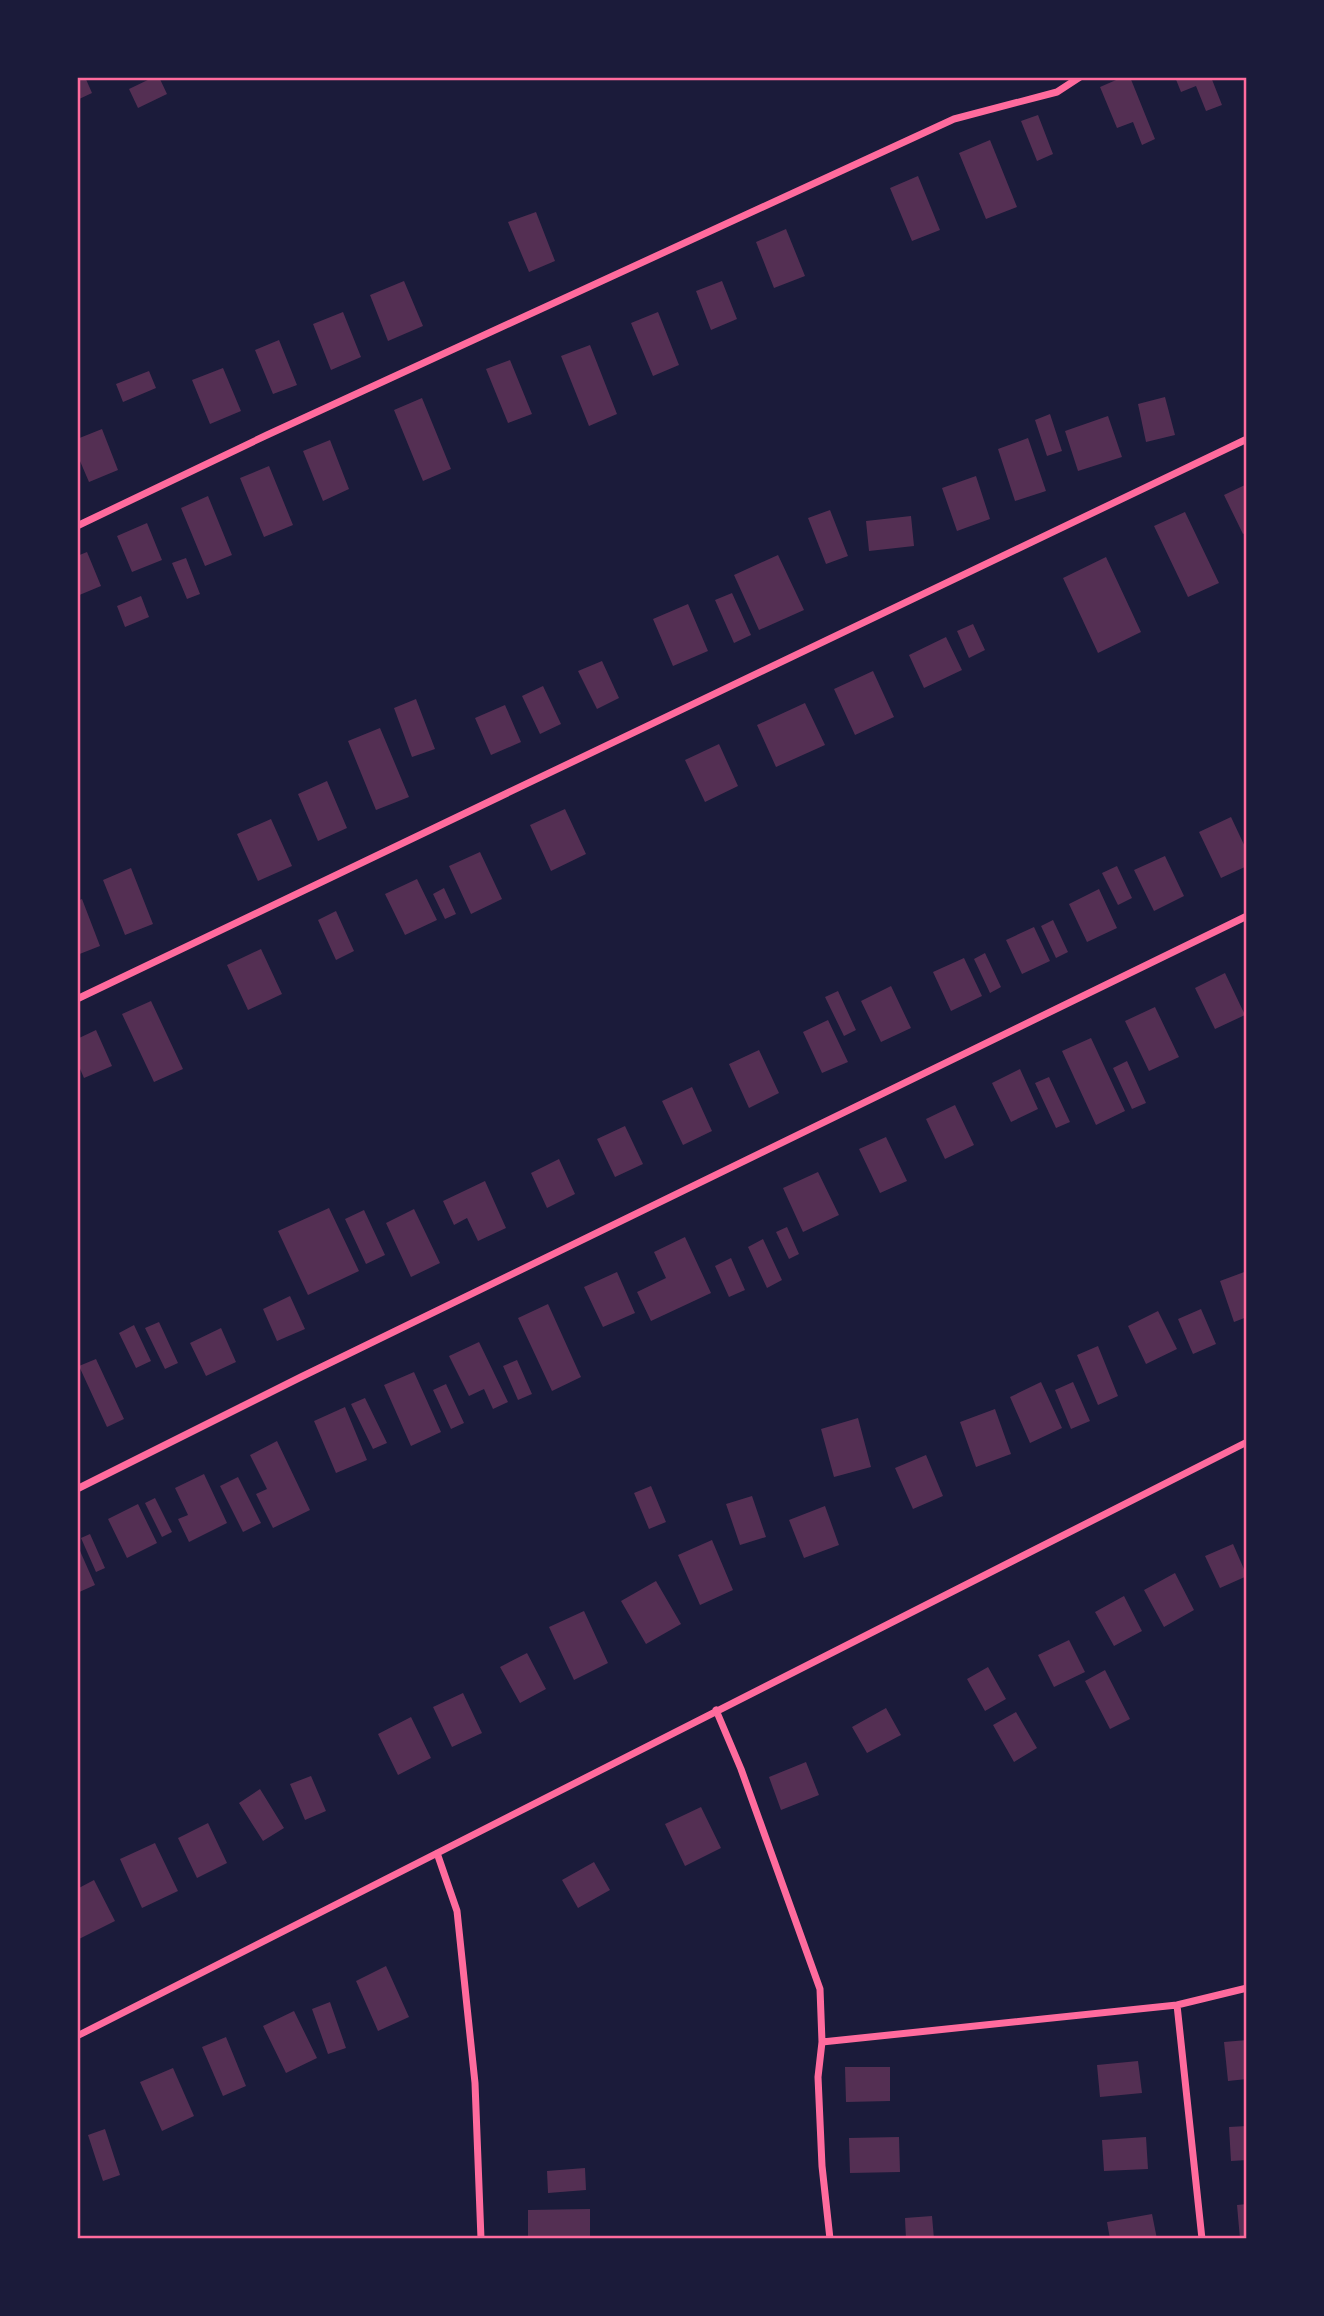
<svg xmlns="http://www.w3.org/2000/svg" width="1324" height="2316" font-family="Raleway,sans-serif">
  <rect width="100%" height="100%" fill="#1b1b3a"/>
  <!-- building -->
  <path fill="#542f53" d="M 77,77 L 85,77 L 92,93 L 77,100 Z
    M 154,77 L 159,77 L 167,94 L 138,108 L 129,89 Z
    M 1123,77 L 1130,77 L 1155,139 L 1142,145 L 1133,122 L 1117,128 L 1100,87 Z
    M 1175,77 L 1211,77 L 1222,105 L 1206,111 L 1196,86 L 1181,92 Z
    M 1038,115 L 1053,154 L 1037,161 L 1021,121 Z
    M 990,140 L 1017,207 L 986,219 L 959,153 Z
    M 918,176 L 940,230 L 912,241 L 890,188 Z
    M 536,212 L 555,261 L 529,272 L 508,222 Z
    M 786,229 L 805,276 L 774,288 L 756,242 Z
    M 404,281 L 423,326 L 388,341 L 370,295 Z
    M 722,281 L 737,319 L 711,330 L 696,291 Z
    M 343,312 L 361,357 L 331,370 L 313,324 Z
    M 658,312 L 679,365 L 653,376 L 631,323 Z
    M 279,340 L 297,385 L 273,394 L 255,350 Z
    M 590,345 L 617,414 L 589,426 L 561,356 Z
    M 510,360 L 532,414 L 508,423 L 486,369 Z
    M 223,368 L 241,411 L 210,424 L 192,380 Z
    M 149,371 L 156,388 L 123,402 L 116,384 Z
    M 1165,397 L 1175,435 L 1146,442 L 1138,404 Z
    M 422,398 L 451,469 L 423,481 L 394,410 Z
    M 1050,414 L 1062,451 L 1047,456 L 1035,420 Z
    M 1108,416 L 1122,457 L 1078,471 L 1065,431 Z
    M 102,429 L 118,470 L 89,482 L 77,454 L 77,439 Z
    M 1028,438 L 1046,491 L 1015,501 L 998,449 Z
    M 330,440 L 349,489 L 323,501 L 303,451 Z
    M 269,466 L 293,525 L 264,537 L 240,478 Z
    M 976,476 L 990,519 L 957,531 L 942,488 Z
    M 1247,484 L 1247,532 L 1243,534 L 1224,495 Z
    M 208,496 L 232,555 L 205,566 L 181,508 Z
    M 830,510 L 848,556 L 826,564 L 808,518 Z
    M 1185,512 L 1219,583 L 1188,597 L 1154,526 Z
    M 911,516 L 914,546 L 869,551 L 866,521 Z
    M 147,523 L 162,560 L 132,572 L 117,536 Z
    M 87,552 L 101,586 L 77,596 L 77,556 Z
    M 778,555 L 804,610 L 759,630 L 734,575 Z
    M 1106,557 L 1141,632 L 1098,653 L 1063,578 Z
    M 186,558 L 200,594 L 187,599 L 172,563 Z
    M 732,593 L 751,635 L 734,643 L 715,600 Z
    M 141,596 L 149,617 L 125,627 L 117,606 Z
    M 688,604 L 708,651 L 673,666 L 653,619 Z
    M 973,624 L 985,650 L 969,658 L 957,631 Z
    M 946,637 L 962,670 L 924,688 L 909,655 Z
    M 602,661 L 619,698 L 597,709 L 578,671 Z
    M 873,671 L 894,717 L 855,735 L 834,689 Z
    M 543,686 L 561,724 L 540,734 L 522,696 Z
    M 416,699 L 435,749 L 412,757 L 394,708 Z
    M 805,703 L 825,745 L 776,767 L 757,725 Z
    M 505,705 L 521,742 L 491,755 L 475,718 Z
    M 380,728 L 409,797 L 376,810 L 348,741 Z
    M 719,744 L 738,786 L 705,802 L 685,760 Z
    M 327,781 L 347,828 L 318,841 L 298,794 Z
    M 565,809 L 586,854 L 551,871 L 530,825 Z
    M 1231,817 L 1247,851 L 1247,866 L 1221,878 L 1199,832 Z
    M 271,819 L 292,866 L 258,881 L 237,834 Z
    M 480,852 L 502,899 L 471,914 L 449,866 Z
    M 1165,856 L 1184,896 L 1154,911 L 1134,870 Z
    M 1117,866 L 1132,898 L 1118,905 L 1102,873 Z
    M 131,868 L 153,924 L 125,935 L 103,880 Z
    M 417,879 L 437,920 L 405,935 L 385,894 Z
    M 444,888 L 456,914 L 445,919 L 433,894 Z
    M 1099,889 L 1117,928 L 1087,942 L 1069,904 Z
    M 82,899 L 100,946 L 77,955 L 77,901 Z
    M 336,911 L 354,951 L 336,960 L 318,920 Z
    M 1053,920 L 1068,952 L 1056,958 L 1041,926 Z
    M 1034,927 L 1050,961 L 1022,974 L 1006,940 Z
    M 261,949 L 282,994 L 248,1010 L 227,965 Z
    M 985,953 L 1001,987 L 990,993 L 974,959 Z
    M 964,958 L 982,996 L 951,1011 L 933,972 Z
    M 1225,973 L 1245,1015 L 1215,1029 L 1195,988 Z
    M 891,986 L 911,1028 L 881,1042 L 861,1001 Z
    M 838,991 L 856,1030 L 844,1036 L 825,997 Z
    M 151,1001 L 183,1069 L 154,1082 L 122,1014 Z
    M 1155,1007 L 1179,1057 L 1149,1071 L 1125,1021 Z
    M 828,1020 L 848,1062 L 822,1073 L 803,1032 Z
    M 96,1030 L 112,1066 L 84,1078 L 77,1062 L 77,1039 Z
    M 1091,1038 L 1125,1111 L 1096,1125 L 1062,1051 Z
    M 759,1050 L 779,1093 L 749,1108 L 729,1064 Z
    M 1127,1061 L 1146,1103 L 1132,1109 L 1113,1068 Z
    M 1020,1069 L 1038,1109 L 1011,1122 L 992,1083 Z
    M 1049,1077 L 1070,1122 L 1056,1128 L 1035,1083 Z
    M 692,1087 L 712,1131 L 683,1145 L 662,1101 Z
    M 955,1105 L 974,1145 L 945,1159 L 926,1119 Z
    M 625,1126 L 643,1164 L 615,1177 L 597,1139 Z
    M 886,1137 L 907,1181 L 880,1193 L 859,1149 Z
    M 559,1159 L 575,1194 L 547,1208 L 531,1173 Z
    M 818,1172 L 839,1215 L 803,1232 L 783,1188 Z
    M 485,1181 L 506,1228 L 478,1241 L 467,1218 L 454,1225 L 443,1201 Z
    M 329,1208 L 359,1271 L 308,1295 L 278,1231 Z
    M 414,1209 L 440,1263 L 411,1277 L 386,1223 Z
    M 364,1210 L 385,1255 L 366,1264 L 345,1219 Z
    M 787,1227 L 799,1254 L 789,1259 L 776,1232 Z
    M 685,1237 L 711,1293 L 651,1321 L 637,1292 L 666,1278 L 654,1252 Z
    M 763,1239 L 782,1280 L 767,1288 L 748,1247 Z
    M 731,1258 L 745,1290 L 729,1297 L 715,1266 Z
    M 1247,1271 L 1247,1317 L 1234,1322 L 1220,1281 Z
    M 617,1272 L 635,1313 L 603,1327 L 584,1287 Z
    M 290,1296 L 305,1329 L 277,1341 L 263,1309 Z
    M 548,1304 L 581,1377 L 552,1391 L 518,1318 Z
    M 1201,1309 L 1216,1344 L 1193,1354 L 1178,1319 Z
    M 1158,1311 L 1177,1349 L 1146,1364 L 1128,1326 Z
    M 159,1322 L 178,1363 L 165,1369 L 145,1328 Z
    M 134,1325 L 151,1361 L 136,1368 L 119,1333 Z
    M 221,1328 L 236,1362 L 206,1376 L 190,1343 Z
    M 479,1342 L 508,1402 L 493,1409 L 484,1389 L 469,1396 L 449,1356 Z
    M 1098,1346 L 1118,1396 L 1098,1405 L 1077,1355 Z
    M 96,1359 L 124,1419 L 107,1427 L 79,1366 Z
    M 517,1360 L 532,1394 L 518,1400 L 503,1366 Z
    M 414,1372 L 441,1432 L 411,1446 L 384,1385 Z
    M 1041,1382 L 1062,1428 L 1030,1443 L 1010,1397 Z
    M 1073,1382 L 1090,1421 L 1071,1429 L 1055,1390 Z
    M 446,1384 L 464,1423 L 451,1429 L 433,1390 Z
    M 365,1398 L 387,1443 L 373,1449 L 351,1404 Z
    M 345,1407 L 367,1460 L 336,1473 L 314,1421 Z
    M 995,1409 L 1011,1454 L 976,1467 L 960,1422 Z
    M 858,1418 L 871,1467 L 834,1477 L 821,1429 Z
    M 277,1441 L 310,1510 L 273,1528 L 256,1494 L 267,1489 L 250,1455 Z
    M 926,1455 L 943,1496 L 913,1509 L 895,1468 Z
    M 204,1474 L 227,1523 L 189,1542 L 178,1519 L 188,1515 L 175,1488 Z
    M 238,1477 L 261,1523 L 243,1532 L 220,1486 Z
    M 651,1486 L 666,1522 L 649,1529 L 634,1493 Z
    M 752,1496 L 766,1537 L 740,1545 L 726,1504 Z
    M 155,1498 L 172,1532 L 162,1537 L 145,1503 Z
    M 138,1504 L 157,1543 L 127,1558 L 108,1519 Z
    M 825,1506 L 839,1545 L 804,1558 L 789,1520 Z
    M 90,1534 L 105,1568 L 96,1572 L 81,1538 Z
    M 712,1540 L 733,1590 L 700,1605 L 678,1555 Z
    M 77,1544 L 95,1585 L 77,1593 Z
    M 1233,1544 L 1247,1576 L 1220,1588 L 1205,1556 Z
    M 1175,1573 L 1194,1610 L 1164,1627 L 1144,1590 Z
    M 656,1581 L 681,1624 L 646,1644 L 621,1601 Z
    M 1124,1596 L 1142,1631 L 1114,1646 L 1095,1612 Z
    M 584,1611 L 608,1663 L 574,1680 L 549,1627 Z
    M 1069,1640 L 1085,1672 L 1054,1687 L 1038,1655 Z
    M 527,1653 L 546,1689 L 520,1703 L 500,1667 Z
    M 988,1667 L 1006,1699 L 985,1711 L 967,1679 Z
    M 1105,1670 L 1130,1719 L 1110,1729 L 1085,1681 Z
    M 463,1693 L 482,1733 L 452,1747 L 433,1707 Z
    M 886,1708 L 901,1735 L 867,1753 L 852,1727 Z
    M 1016,1712 L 1037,1748 L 1014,1762 L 993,1725 Z
    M 411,1717 L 431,1758 L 398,1775 L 378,1734 Z
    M 806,1762 L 819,1795 L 781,1810 L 769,1777 Z
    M 311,1776 L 326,1811 L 305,1820 L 290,1784 Z
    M 260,1789 L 284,1828 L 263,1841 L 239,1803 Z
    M 701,1807 L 721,1848 L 685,1866 L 665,1824 Z
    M 208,1823 L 227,1863 L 197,1878 L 178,1838 Z
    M 155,1843 L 178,1891 L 142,1908 L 120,1859 Z
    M 594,1862 L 610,1890 L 578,1908 L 562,1880 Z
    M 94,1880 L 115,1921 L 77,1940 L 77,1889 Z
    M 386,1966 L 409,2017 L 378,2031 L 356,1981 Z
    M 330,2002 L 346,2048 L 328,2054 L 312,2009 Z
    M 294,2011 L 317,2058 L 286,2073 L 263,2026 Z
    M 226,2037 L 246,2086 L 223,2096 L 202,2047 Z
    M 1247,2040 L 1247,2079 L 1228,2081 L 1224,2042 Z
    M 1138,2061 L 1142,2093 L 1100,2097 L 1097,2065 Z
    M 845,2067 L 890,2067 L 890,2101 L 846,2102 Z
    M 173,2068 L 194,2116 L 162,2131 L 140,2082 Z
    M 1247,2126 L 1247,2160 L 1231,2161 L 1229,2127 Z
    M 105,2129 L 120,2175 L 103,2181 L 88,2135 Z
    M 899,2137 L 900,2172 L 850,2173 L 849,2138 Z
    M 1146,2137 L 1148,2169 L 1104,2171 L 1102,2140 Z
    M 585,2168 L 586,2190 L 548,2193 L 547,2171 Z
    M 1247,2204 L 1247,2239 L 1240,2239 L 1237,2205 Z
    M 590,2209 L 590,2239 L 528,2239 L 528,2210 Z
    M 1152,2214 L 1157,2239 L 1110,2239 L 1107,2222 Z
    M 932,2216 L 934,2239 L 906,2239 L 905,2218 Z"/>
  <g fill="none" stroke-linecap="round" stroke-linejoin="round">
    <!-- minor -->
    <path stroke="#ff6b9d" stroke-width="7" d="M 77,526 L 267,435 L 954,119 L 1057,92 L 1080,77
      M 77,999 L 1247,439
      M 77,1489 L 301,1377 L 1247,916
      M 716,1710 L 741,1769 L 820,1989 L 822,2042 L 818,2077 L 822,2166 L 830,2239
      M 437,1853 L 457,1911 L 475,2083 L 481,2239
      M 1177,2005 L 1202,2239
      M 77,2036 L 1247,1442
      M 822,2042 L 1177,2005 L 1247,1988"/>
  </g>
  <!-- border -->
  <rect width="1324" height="2316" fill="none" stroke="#1b1b3a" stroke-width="158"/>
  <rect x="79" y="79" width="1166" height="2158" fill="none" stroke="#ff6b9d" stroke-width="2.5"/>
</svg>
